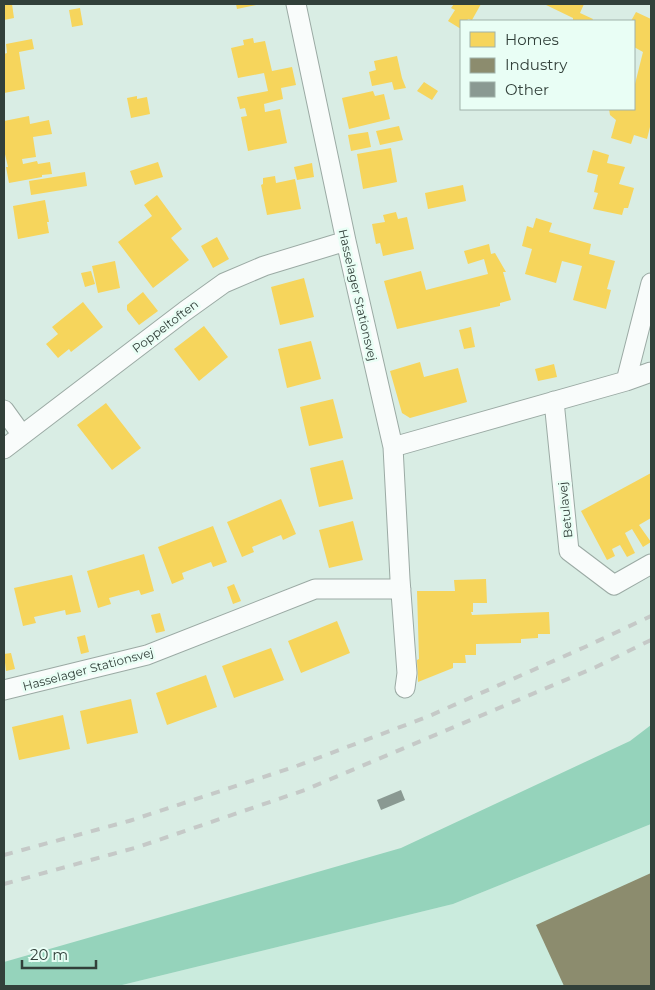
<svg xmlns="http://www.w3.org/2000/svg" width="655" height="990" font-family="Montserrat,sans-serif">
  <rect width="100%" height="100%" fill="#d9ede4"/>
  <!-- built -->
  <path fill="#caebdd" d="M 651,824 L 651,986 L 118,986 L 453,904 Z"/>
  <!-- forest -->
  <path fill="#95d3bb" d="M 651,725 L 651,824 L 453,904 L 118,986 L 4,986 L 4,962 L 401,848 L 630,741 Z"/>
  <!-- homes -->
  <path fill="#f6d55c" d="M 4,4 L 12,4 L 14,18 L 4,20 Z
    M 236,4 L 256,4 L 256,5 L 237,9 Z
    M 454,4 L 481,4 L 472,20 L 468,19 L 467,21 L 461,21 L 461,29 L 448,21 L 455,10 L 451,8 Z
    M 544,4 L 584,4 L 580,13 L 593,19 L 592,21 L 573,21 L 573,18 Z
    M 80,8 L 83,25 L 72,27 L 69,10 Z
    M 636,12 L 651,19 L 651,123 L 647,139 L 634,135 L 631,144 L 611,138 L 616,120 L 610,115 L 609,109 L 634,109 L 634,88 L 643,52 L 634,47 L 634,21 L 631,21 Z
    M 253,38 L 254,43 L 265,41 L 272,71 L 292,67 L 296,85 L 281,88 L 283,99 L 264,104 L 265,112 L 280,109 L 287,143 L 248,151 L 241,117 L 247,116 L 245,108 L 240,109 L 237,97 L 268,91 L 264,73 L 238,78 L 231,48 L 244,45 L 243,40 Z
    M 32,39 L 34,49 L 19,52 L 25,89 L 4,93 L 4,54 L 7,53 L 6,44 Z
    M 397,56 L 402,78 L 406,88 L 394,90 L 392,82 L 372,86 L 369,72 L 376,70 L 374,61 Z
    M 424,82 L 438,91 L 432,100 L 417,91 Z
    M 373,91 L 375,96 L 384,94 L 390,119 L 349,129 L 342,98 Z
    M 137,96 L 137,99 L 147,97 L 150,114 L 131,118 L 127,98 Z
    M 29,116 L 30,124 L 49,120 L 52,134 L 33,137 L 36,157 L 22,159 L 23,164 L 37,161 L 38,164 L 50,162 L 52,174 L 42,175 L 42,177 L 9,183 L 6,167 L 8,167 L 4,150 L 4,121 Z
    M 399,126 L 403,140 L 380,145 L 376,131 Z
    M 368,132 L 371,147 L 351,151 L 348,135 Z
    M 391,148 L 397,182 L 363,189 L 357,154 Z
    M 593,150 L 609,155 L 607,163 L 625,167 L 619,184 L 634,188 L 628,208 L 624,208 L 622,215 L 593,209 L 598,193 L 594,192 L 598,175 L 587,172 Z
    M 158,162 L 163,177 L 135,185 L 130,171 Z
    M 312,163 L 314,177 L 297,180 L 294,167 Z
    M 85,172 L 87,186 L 31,195 L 29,181 Z
    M 275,176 L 276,183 L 295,179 L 301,209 L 267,215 L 261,185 L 263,184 L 263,178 Z
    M 463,185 L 466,201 L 428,209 L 425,193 Z
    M 157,195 L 182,229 L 171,238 L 189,260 L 153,288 L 118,242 L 152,216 L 144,205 Z
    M 45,200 L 49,222 L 47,222 L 49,233 L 18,239 L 13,206 Z
    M 396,212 L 398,219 L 407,217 L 414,249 L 383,256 L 380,243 L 376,244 L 372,224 L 385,222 L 383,215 Z
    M 536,218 L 552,223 L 549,232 L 591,244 L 589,254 L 615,261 L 607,289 L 611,290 L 606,309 L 573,300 L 582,266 L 562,261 L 556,283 L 525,274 L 532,249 L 522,246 L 527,226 L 533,228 Z
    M 217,237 L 229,259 L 213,268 L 201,246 Z
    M 489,244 L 491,254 L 495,253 L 506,272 L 503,272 L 511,300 L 500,303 L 500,306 L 397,329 L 384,281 L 421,271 L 426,290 L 488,274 L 484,259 L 468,264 L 464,251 Z
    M 115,261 L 120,288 L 98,293 L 92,266 Z
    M 91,271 L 95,284 L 85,287 L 81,273 Z
    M 304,278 L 314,317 L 280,325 L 271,287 Z
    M 143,292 L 158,311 L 139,325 L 127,310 L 127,305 Z
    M 83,302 L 103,327 L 71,352 L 69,349 L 58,358 L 46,344 L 58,334 L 52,327 Z
    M 204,326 L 228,357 L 199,381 L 174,349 Z
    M 471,327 L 475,347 L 464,349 L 459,330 Z
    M 311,341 L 321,379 L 287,388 L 278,349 Z
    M 420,362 L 424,377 L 458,368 L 467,402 L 410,418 L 402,413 L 390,371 Z
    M 554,364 L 557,377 L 538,381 L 535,369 Z
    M 333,399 L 343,438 L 309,446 L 300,407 Z
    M 106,403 L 141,448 L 112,470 L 77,425 Z
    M 343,460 L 353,499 L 319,507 L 310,468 Z
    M 651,473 L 651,518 L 639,525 L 651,542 L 643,547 L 632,529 L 625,533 L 635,553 L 627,557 L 620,545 L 612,549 L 615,556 L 607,560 L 581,511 Z
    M 281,499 L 296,534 L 283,540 L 281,535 L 252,547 L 254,552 L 242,557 L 227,522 Z
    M 353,521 L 363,560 L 329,568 L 319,530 Z
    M 213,526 L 227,562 L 213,567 L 211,562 L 182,573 L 184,579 L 172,584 L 158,547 Z
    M 144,554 L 154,591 L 141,595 L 139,590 L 109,598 L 111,604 L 98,608 L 87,571 Z
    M 72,575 L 81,612 L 66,615 L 65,610 L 34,617 L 36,623 L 23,626 L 14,588 Z
    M 486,579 L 487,603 L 473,603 L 473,612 L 471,612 L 472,615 L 549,612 L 550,634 L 538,634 L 538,638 L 521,639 L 521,643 L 476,644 L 476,655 L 465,655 L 466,663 L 453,663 L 453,668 L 418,682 L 417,660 L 419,659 L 417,591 L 455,591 L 454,580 Z
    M 234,584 L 241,601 L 233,604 L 227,587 Z
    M 160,613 L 165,631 L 156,633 L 151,615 Z
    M 337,621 L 350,653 L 301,673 L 288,641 Z
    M 85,635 L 89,652 L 81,654 L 77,637 Z
    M 271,648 L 284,680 L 234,698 L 222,666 Z
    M 11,653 L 15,669 L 6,671 L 4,654 Z
    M 206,675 L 217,707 L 167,725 L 156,693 Z
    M 131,699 L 138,733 L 87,744 L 80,711 Z
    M 63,715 L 70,749 L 19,760 L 12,727 Z"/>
  <!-- industry -->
  <path fill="#8c8c6e" d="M 651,873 L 651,986 L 564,986 L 536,925 Z"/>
  <!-- building -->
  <path fill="#8a9992" d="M 401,790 L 405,800 L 381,810 L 377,800 Z"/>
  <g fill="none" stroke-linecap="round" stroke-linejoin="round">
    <defs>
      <path id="minor" d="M 296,4 L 346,241 L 393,447 L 400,579 L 407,673 L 405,688
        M 626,381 L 651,283
        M 554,401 L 569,551 L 614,585 L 651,564
        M 4,410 L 22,435
        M 393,447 L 626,381 L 651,372
        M 4,449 L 185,311 L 224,283 L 264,266 L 346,241
        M 4,690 L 147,655 L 315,589 L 401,589"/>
    </defs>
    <!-- minor casing -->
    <use href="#minor" stroke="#9baaa4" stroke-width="21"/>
    <!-- minor -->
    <use href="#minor" stroke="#f9fcfb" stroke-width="19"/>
    <!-- rail -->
    <path stroke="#c5c9c7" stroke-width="4" stroke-dasharray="9 9" stroke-linecap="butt" d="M 4,855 L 129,821 L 294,767 L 427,717 L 585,647 L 651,616
      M 4,884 L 138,847 L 305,790 L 596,667 L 651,640"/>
  </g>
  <g text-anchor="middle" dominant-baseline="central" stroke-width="5" stroke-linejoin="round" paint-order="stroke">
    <!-- street labels -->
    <g font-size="12" fill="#32403a" stroke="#e9fef5">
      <text transform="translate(358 295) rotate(77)">Hasselager Stationsvej</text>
      <text transform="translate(165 326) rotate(-37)">Poppeltoften</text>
      <text transform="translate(565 510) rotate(-96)">Betulavej</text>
      <text transform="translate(88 669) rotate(-15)">Hasselager Stationsvej</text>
    </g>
  </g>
  <!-- border -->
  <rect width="655" height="990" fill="none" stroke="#32403a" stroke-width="10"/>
  <!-- legend -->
  <rect x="460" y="20" width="175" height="90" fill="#e9fef5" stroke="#a0b2aa"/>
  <rect x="470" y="32" width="25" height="15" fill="#f6d55c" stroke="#a0b2aa"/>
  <text x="505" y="45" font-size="15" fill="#32403a">Homes</text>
  <rect x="470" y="58" width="25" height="15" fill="#8c8c6e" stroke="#a0b2aa"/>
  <text x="505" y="70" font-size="15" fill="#32403a">Industry</text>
  <rect x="470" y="82" width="25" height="15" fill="#8a9992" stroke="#a0b2aa"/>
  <text x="505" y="95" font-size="15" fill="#32403a">Other</text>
  <!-- scale -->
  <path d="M22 960v8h74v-8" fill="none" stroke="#32403a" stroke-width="2.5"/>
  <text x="30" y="960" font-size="15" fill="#32403a" stroke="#e9fef5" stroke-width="4" paint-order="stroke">20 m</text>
</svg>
